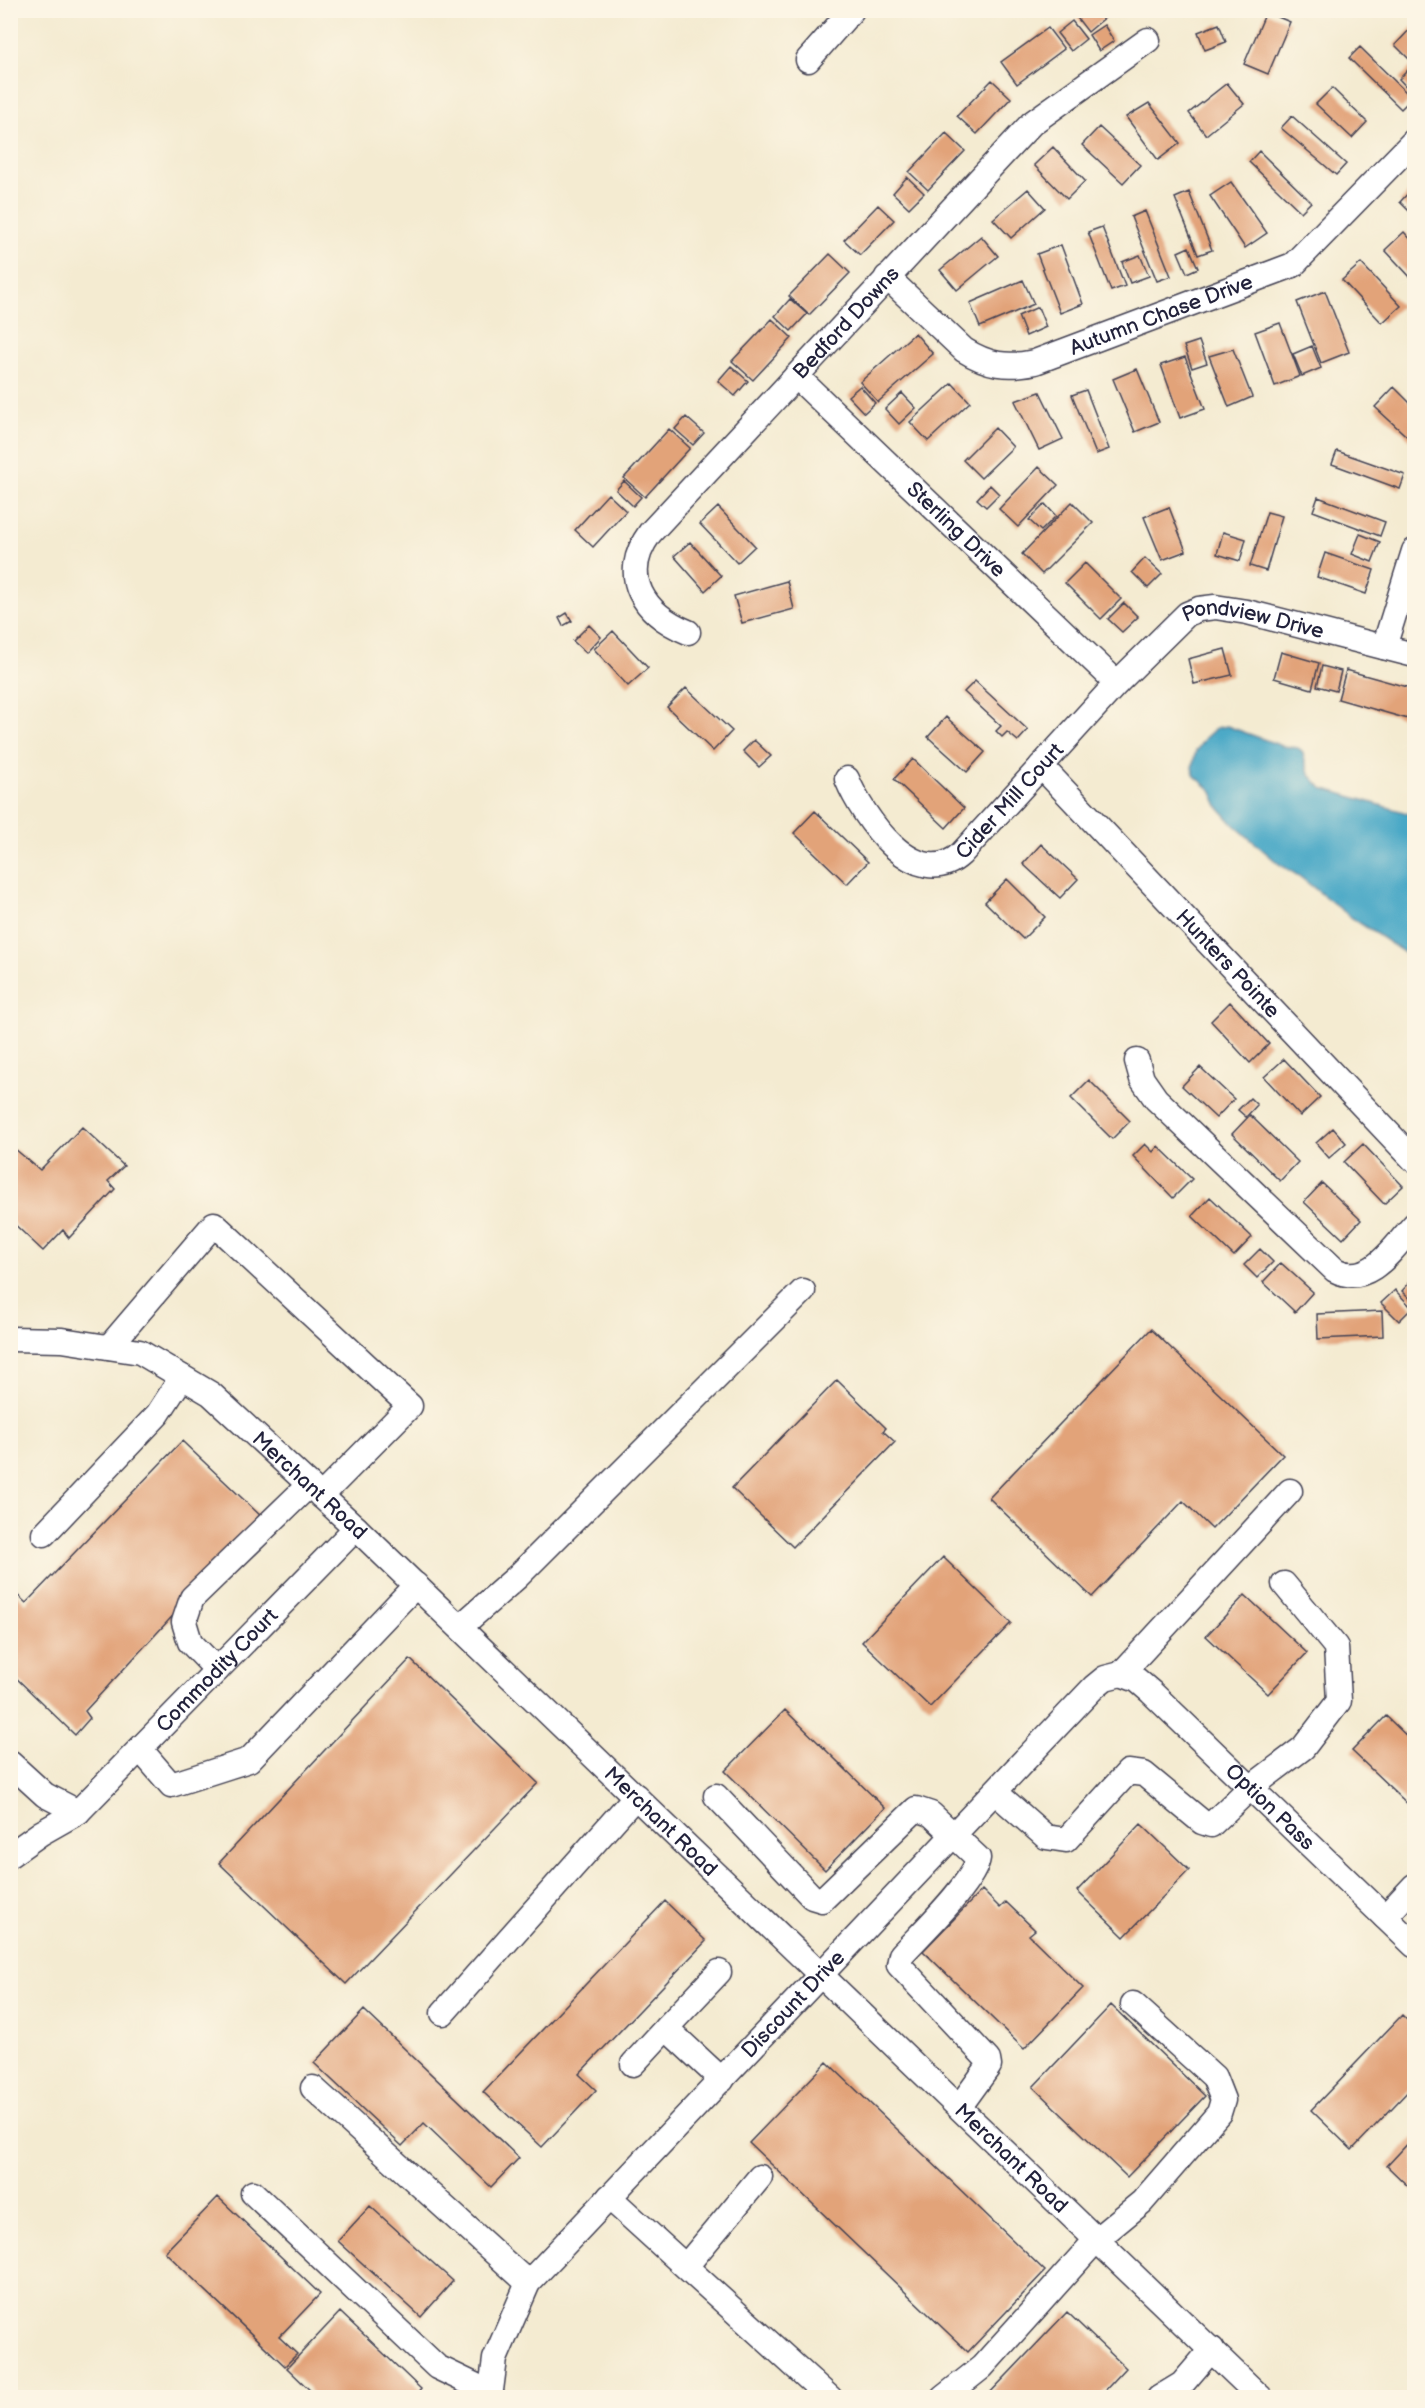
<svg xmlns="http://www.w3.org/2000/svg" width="1425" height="2408" font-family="'Balsamiq Sans',sans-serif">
  <rect width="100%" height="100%" fill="#fcf5e5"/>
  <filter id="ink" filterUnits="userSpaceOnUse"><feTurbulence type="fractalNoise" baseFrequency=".0167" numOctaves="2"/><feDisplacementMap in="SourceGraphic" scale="12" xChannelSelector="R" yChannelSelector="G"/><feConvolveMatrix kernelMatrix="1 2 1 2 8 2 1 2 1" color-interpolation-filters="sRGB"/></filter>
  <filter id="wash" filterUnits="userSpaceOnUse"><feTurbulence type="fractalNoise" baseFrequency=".008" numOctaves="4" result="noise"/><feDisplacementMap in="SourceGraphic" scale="24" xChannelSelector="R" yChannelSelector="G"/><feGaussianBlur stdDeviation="1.35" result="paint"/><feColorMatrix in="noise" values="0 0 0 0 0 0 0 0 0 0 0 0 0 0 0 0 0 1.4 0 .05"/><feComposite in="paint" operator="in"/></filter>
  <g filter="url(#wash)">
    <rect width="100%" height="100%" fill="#f4ebd1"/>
    <!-- water -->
    <path fill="#47a7c6" stroke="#346480" stroke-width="1.5" d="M 1227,726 L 1282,746 L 1298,748 L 1302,751 L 1309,774 L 1322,788 L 1414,815 L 1414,959 L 1352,918 L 1299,876 L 1279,864 L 1233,824 L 1219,808 L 1211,790 L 1195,776 L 1192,768 L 1196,751 L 1205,738 L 1216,728 Z"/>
    <g id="blocks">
      <!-- building -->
      <path fill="#e2a379" d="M 1071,10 L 1114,10 L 1088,32 Z
        M 1266,12 L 1290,22 L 1268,74 L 1244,64 Z
        M 1072,21 L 1086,39 L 1071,51 L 1057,33 Z
        M 1219,24 L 1226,42 L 1205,50 L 1198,32 Z
        M 1104,25 L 1114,41 L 1099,51 L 1089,35 Z
        M 1412,27 L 1414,29 L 1414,64 L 1395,45 Z
        M 1048,28 L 1064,49 L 1017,84 L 1001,62 Z
        M 1360,47 L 1412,98 L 1401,109 L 1349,58 Z
        M 1412,66 L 1414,68 L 1414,95 L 1399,79 Z
        M 992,80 L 1011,98 L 977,134 L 957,116 Z
        M 1227,83 L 1244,104 L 1206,135 L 1189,113 Z
        M 1332,88 L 1367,122 L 1352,138 L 1316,104 Z
        M 1149,103 L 1180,143 L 1158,160 L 1126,117 Z
        M 1292,116 L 1346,164 L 1336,175 L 1281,128 Z
        M 1099,127 L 1140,165 L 1123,183 L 1082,145 Z
        M 946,133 L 965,151 L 928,190 L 909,172 Z
        M 1053,147 L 1085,181 L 1067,199 L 1034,165 Z
        M 1259,151 L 1311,202 L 1301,212 L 1249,162 Z
        M 907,177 L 924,193 L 909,208 L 893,193 Z
        M 1231,182 L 1267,233 L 1245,248 L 1210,196 Z
        M 1028,189 L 1045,208 L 1011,238 L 993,219 Z
        M 1410,191 L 1414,195 L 1414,216 L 1400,202 Z
        M 1189,192 L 1212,250 L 1198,255 L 1175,198 Z
        M 878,205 L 894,220 L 860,255 L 844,240 Z
        M 1145,211 L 1171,276 L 1157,281 L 1131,217 Z
        M 1102,227 L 1125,286 L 1111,291 L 1088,232 Z
        M 1404,232 L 1414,243 L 1414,281 L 1385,250 Z
        M 981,236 L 998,256 L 957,290 L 940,270 Z
        M 1061,245 L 1083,304 L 1060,313 L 1037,254 Z
        M 1189,247 L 1198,268 L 1187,273 L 1178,252 Z
        M 830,254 L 850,273 L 809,315 L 789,296 Z
        M 1140,255 L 1149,276 L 1130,283 L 1122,262 Z
        M 1361,263 L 1401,306 L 1382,323 L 1342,280 Z
        M 1023,280 L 1034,304 L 980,327 L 970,303 Z
        M 1325,291 L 1349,352 L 1321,363 L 1297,302 Z
        M 790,299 L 807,314 L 791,331 L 775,316 Z
        M 1038,307 L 1046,327 L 1026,336 L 1018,316 Z
        M 772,319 L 792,338 L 753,380 L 732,361 Z
        M 1280,323 L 1300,376 L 1275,386 L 1255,332 Z
        M 915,333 L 933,354 L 878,402 L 860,382 Z
        M 1199,341 L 1207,363 L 1192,368 L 1184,346 Z
        M 1312,346 L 1321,368 L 1302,376 L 1293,354 Z
        M 1233,349 L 1252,397 L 1229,407 L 1209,356 Z
        M 1185,357 L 1205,409 L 1180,418 L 1161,365 Z
        M 731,366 L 748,381 L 735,396 L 718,381 Z
        M 1137,369 L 1159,422 L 1135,432 L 1113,379 Z
        M 952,383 L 970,402 L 928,441 L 910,422 Z
        M 860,386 L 875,403 L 864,413 L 848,396 Z
        M 1394,387 L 1414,407 L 1414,443 L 1375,407 Z
        M 1086,390 L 1109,449 L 1096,454 L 1072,395 Z
        M 1040,392 L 1063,439 L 1039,450 L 1015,401 Z
        M 902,393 L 916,408 L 899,424 L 885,409 Z
        M 686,417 L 704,433 L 693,445 L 675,429 Z
        M 995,428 L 1013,447 L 981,478 L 963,460 Z
        M 669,429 L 690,448 L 645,497 L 624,478 Z
        M 1337,451 L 1405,475 L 1400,489 L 1332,464 Z
        M 1039,467 L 1058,485 L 1018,527 L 999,509 Z
        M 624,481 L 641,497 L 633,506 L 616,490 Z
        M 990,485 L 999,494 L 986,507 L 977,499 Z
        M 608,494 L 626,511 L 593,547 L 575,530 Z
        M 1318,497 L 1385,522 L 1380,536 L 1313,511 Z
        M 1072,502 L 1093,523 L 1042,574 L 1022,554 Z
        M 1045,504 L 1056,516 L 1041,531 L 1029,520 Z
        M 718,507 L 755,546 L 737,563 L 700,524 Z
        M 1169,507 L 1186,551 L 1162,560 L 1144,517 Z
        M 1267,512 L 1282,516 L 1266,571 L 1250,566 Z
        M 1223,532 L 1246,539 L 1240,561 L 1217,554 Z
        M 1360,534 L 1380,542 L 1372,562 L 1352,554 Z
        M 690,542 L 721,576 L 705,591 L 674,556 Z
        M 1325,553 L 1374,570 L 1366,594 L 1317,577 Z
        M 1145,558 L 1162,574 L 1148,588 L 1132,572 Z
        M 1085,563 L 1121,599 L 1101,619 L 1065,583 Z
        M 787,581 L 794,609 L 742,623 L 734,596 Z
        M 1124,603 L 1138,617 L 1122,632 L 1108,619 Z
        M 567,613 L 572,621 L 563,626 L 559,618 Z
        M 589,625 L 601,637 L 586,653 L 573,641 Z
        M 613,631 L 648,668 L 628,686 L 594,649 Z
        M 1225,649 L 1232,675 L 1194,684 L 1188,659 Z
        M 1281,652 L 1319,663 L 1312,689 L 1274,678 Z
        M 1322,666 L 1341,671 L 1336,691 L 1317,686 Z
        M 1346,670 L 1414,689 L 1408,719 L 1338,699 Z
        M 975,681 L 1028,730 L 1018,741 L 1007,732 L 1002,737 L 996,731 L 1001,726 L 964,692 Z
        M 686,688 L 732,731 L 713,751 L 667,707 Z
        M 946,717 L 985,752 L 967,772 L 928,737 Z
        M 754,740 L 771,756 L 759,767 L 743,751 Z
        M 913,759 L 964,808 L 946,828 L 894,779 Z
        M 815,811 L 868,862 L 847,884 L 794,833 Z
        M 1041,844 L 1078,879 L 1060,898 L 1023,864 Z
        M 1007,879 L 1045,917 L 1023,939 L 985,902 Z
        M 1230,1002 L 1269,1044 L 1250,1063 L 1211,1021 Z
        M 1284,1059 L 1320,1097 L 1300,1116 L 1264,1077 Z
        M 1200,1067 L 1234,1099 L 1216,1118 L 1182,1086 Z
        M 1089,1080 L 1130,1121 L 1112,1139 L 1071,1098 Z
        M 1250,1098 L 1257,1105 L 1246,1117 L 1238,1110 Z
        M 1250,1115 L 1298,1162 L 1280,1181 L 1232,1134 Z
        M 82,1127 L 124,1166 L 108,1181 L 115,1189 L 69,1238 L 63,1230 L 43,1251 L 10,1220 L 10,1154 L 15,1149 L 40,1170 Z
        M 1333,1128 L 1346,1143 L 1329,1158 L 1316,1143 Z
        M 1145,1144 L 1153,1152 L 1158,1146 L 1192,1179 L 1173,1198 L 1133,1156 Z
        M 1363,1144 L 1403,1186 L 1384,1204 L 1344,1162 Z
        M 1322,1183 L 1361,1220 L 1343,1239 L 1304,1202 Z
        M 1210,1197 L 1252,1237 L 1234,1256 L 1192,1216 Z
        M 1260,1249 L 1273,1262 L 1257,1278 L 1244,1265 Z
        M 1281,1263 L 1313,1292 L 1295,1312 L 1263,1282 Z
        M 1414,1278 L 1414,1302 L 1402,1291 Z
        M 1395,1290 L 1412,1308 L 1399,1321 L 1381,1303 Z
        M 1382,1311 L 1383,1336 L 1318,1339 L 1317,1314 Z
        M 1151,1329 L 1283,1455 L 1212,1529 L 1183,1501 L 1092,1597 L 989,1498 Z
        M 837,1380 L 886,1428 L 883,1431 L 895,1442 L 793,1547 L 732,1488 Z
        M 182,1441 L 263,1518 L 85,1711 L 90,1718 L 75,1735 L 10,1672 L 10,1588 L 26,1603 Z
        M 943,1557 L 1011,1623 L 930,1707 L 862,1642 Z
        M 1245,1595 L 1307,1653 L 1268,1694 L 1206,1636 Z
        M 410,1659 L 538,1783 L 346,1984 L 219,1863 Z
        M 785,1710 L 885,1808 L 825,1870 L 725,1771 Z
        M 1386,1716 L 1414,1743 L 1414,1810 L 1352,1751 Z
        M 1141,1824 L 1189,1870 L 1124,1937 L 1077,1891 Z
        M 982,1890 L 1000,1908 L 1006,1902 L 1035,1930 L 1029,1935 L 1083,1988 L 1024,2049 L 923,1951 Z
        M 665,1901 L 706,1941 L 579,2074 L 596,2090 L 542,2147 L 483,2092 Z
        M 1111,2005 L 1205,2096 L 1127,2177 L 1033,2087 Z
        M 364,2010 L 519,2158 L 491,2187 L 424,2123 L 402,2146 L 314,2063 Z
        M 1402,2015 L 1414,2027 L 1414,2085 L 1352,2150 L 1311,2110 Z
        M 827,2062 L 1045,2271 L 968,2352 L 749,2143 Z
        M 1414,2137 L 1414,2192 L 1387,2166 Z
        M 218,2197 L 320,2294 L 279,2337 L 297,2354 L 285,2366 L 165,2252 Z
        M 370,2206 L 453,2281 L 421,2317 L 338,2241 Z
        M 340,2312 L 421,2389 L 414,2398 L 318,2398 L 287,2368 Z
        M 1067,2312 L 1126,2368 L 1098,2398 L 985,2398 Z"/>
    </g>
  </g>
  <g filter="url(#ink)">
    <use href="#blocks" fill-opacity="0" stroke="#424052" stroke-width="1.5"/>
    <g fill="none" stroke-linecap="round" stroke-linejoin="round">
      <defs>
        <g id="minor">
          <path d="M 808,60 L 852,10"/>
          <path id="s1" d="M 887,277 L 964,350 C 988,365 1007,368 1035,362 L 1293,265 L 1414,141"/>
          <path id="s2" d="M 796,376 L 1117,683"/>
          <path id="s3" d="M 688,632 C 644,614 618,577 650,533 L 1032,123 L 1148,40"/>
          <path d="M 1384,647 L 1414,551"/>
          <path id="s4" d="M 1041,766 L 1414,1160"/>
          <path id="s5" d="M 847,779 C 862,816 916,895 961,854 L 1117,683 L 1187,614 L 1199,609 L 1215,607 L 1247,612 L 1414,655"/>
          <path d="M 1137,1061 L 1142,1079 L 1156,1099 L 1335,1270 C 1369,1288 1394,1247 1414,1225"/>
          <path id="s6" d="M 10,1339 L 62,1340 L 140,1352 L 211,1394 L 356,1528 L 1261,2398"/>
          <path d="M 109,1347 L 214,1224 L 410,1406 L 321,1496"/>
          <path d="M 44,1534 L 158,1414 L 182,1377"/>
          <path d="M 460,1627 L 517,1577 L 803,1291"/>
          <path d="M 217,1670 L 190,1642 L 184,1622 L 192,1598 L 309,1485"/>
          <path id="s7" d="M 1121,1674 L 1137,1680 L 1151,1692 L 1414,1945"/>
          <path d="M 1121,1674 L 1290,1491"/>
          <path d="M 140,1749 L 171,1785 L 249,1760 L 416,1585"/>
          <path d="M 10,1763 L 45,1795 L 78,1812"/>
          <path d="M 995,1792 L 1046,1837 L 1066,1840 L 1128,1772 L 1144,1774 L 1202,1822 L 1211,1825 L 1250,1788 L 1303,1748 L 1339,1701 L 1336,1647 L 1284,1584"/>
          <path d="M 716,1796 L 812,1897 L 822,1900 L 916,1809 L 931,1814 L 978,1858 C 975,1882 919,1935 901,1955 L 899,1965 L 988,2060 L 989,2066 L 960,2106"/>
          <path id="s8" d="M 10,1855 L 41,1833 L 78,1812 L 356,1528"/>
          <path d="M 1385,1917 L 1414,1886"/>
          <path d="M 719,1972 L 666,2028 L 722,2080"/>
          <path d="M 443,2013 L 636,1796"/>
          <path d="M 633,2064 L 666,2028"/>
          <path d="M 313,2088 L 528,2283"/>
          <path d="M 253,2193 L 437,2367 L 491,2393"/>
          <path d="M 609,2197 L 830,2398"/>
          <path d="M 686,2266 L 760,2177"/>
          <path id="s9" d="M 490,2398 L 495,2359 L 528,2283 L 1094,1687 L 1105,1678 L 1121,1674"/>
          <path d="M 943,2398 L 982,2367 L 1097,2239 L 1142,2202 L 1219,2113 L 1223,2100 L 1214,2077 L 1133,2004"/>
          <path d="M 1159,2398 L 1182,2384 L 1212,2349"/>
        </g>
      </defs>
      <!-- minor casing -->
      <use href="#minor" stroke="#424052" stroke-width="27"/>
      <!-- minor -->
      <use href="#minor" stroke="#fff" stroke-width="24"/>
    </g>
  </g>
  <g text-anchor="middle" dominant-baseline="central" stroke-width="5" stroke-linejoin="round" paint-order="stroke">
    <!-- street labels -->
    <g font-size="21" fill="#22223b" stroke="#fcf5e5">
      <text stroke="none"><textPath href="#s1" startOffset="315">Autumn Chase Drive</textPath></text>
      <text stroke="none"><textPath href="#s3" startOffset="414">Bedford Downs</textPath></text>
      <text stroke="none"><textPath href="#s2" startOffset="222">Sterling Drive</textPath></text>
      <text stroke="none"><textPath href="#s5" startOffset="556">Pondview Drive</textPath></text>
      <text stroke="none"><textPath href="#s5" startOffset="230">Cider Mill Court</textPath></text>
      <text stroke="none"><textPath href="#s4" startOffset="272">Hunters Pointe</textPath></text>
      <text stroke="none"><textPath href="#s6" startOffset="348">Merchant Road</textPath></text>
      <text stroke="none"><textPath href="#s8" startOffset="279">Commodity Court</textPath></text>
      <text stroke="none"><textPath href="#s7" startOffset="201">Option Pass</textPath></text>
      <text stroke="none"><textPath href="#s6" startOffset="834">Merchant Road</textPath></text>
      <text stroke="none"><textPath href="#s9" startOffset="507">Discount Drive</textPath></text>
      <text stroke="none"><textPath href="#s6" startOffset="1320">Merchant Road</textPath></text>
    </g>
  </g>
  <!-- margin -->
  <rect width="1425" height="2408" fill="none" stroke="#fcf5e5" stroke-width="36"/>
</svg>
